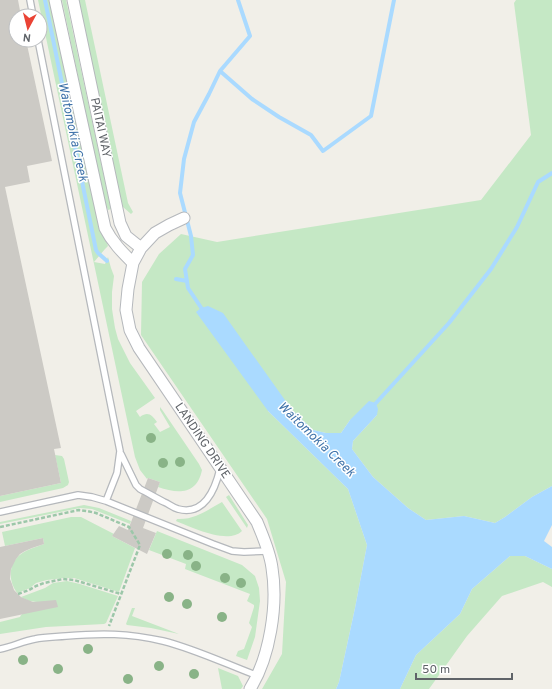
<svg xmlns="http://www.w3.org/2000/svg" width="552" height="689" font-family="Overpass,sans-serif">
  <rect width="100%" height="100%" fill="#f1efe8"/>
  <!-- green -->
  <path fill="#c5e8c5" d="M 38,0 L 52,0 L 100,225 L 108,246 L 105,249 L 94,262 L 105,264 L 108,257 L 111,268 L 114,276 L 112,292 L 112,309 L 115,328 L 118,339 L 130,363 L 155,398 L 136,411 L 140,417 C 148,411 152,415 157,422 L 154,424 L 160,432 L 170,427 L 160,410 L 160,407 L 163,411 L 199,464 L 202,470 C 197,495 178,494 158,487 L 160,482 L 148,478 L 147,479 L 140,470 L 135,457 Z
    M 62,0 L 66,0 L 111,209 L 108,210 L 104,200 Z
    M 76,0 L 85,0 L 128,203 L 133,212 L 131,214 L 123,207 L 118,200 Z
    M 516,0 L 552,0 L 552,486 L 532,497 L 505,517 L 495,523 L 464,516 L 426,520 L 408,508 L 373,477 L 352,449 L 353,441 L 377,415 L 350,420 L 341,433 L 326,433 L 313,430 L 292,410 L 268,411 L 348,489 L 367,545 L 355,608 L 339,682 L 336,689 L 262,689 L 282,654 L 286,582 L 267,519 L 141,335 L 142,282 L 159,254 L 181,234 L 217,242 L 481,200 L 531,135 L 514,3 Z
    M 55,455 L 62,456 L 64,459 L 69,482 L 68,485 L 63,488 L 0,502 L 0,496 L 61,483 Z
    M 229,495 L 248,525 L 247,528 L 226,497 Z
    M 222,502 L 242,531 C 228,545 191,527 176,521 L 177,519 C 195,520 207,510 222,502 Z
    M 84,505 L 99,508 L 131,521 L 130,524 L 92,509 L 80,508 L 0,524 L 0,522 Z
    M 71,517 L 81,517 L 114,534 L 112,536 L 135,548 L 119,592 L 74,578 L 64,578 L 47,580 L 36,583 L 30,588 L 17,593 C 8,581 8,563 21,554 C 28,549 36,547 44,544 L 43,538 L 5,546 L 2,532 Z
    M 157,531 L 242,565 L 255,576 L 259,588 L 260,601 L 255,637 L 247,660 L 236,656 L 238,651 L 244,649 L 252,627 L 249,623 L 254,607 L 254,605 L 247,601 L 250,594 L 185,569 L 186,564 L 149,550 Z
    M 510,556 L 525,556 L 552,569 L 552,587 L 543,582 L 502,596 L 467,636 L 429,689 L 400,689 L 416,655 L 460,614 L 472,589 Z
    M 67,581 L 80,584 L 118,596 L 106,623 L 104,624 L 46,627 L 0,634 L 0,622 L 20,617 L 21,615 L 37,602 L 29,601 L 21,597 L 45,588 L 53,583 Z
    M 132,608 L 135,608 L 132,616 L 179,634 L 151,628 L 127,625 L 126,624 Z
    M 218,668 L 238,676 L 243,686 L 241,689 L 222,689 Z"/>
  <!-- water -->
  <path fill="#aadaff" d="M 208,306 L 223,313 L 292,410 L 313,430 L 326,433 L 341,433 L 350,420 L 369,401 L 376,403 L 378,409 L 377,415 L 353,441 L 352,449 L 373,477 L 408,508 L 426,520 L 464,516 L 495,523 L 505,517 L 532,497 L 552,486 L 552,525 L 544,541 L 552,547 L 552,569 L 525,556 L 510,556 L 472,589 L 460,614 L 416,655 L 400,689 L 336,689 L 339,682 L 355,608 L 367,545 L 348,489 L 268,411 L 196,312 L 201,308 Z"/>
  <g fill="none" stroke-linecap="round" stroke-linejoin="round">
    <!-- stream -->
    <path stroke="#aadaff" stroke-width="4" d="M 45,0 L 96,250 L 98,253 L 107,261
      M 220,71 L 252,99 L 279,117 L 311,135 L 323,151 L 371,116 L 394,0
      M 176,279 L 187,281
      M 204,312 L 188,288 L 185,269 L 193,255 L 191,236 L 180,193 L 184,159 L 194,122 L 209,94 L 220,71 L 250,36 L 238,0
      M 376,403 L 449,323 L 491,269 L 517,227 L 538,182 L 552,173"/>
  </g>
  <!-- building -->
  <path fill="#cccac5" d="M 0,0 L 18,0 L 21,16 L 16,16 L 16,40 L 26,40 L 52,161 L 27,166 L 30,182 L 5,187 L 61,448 L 54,449 L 61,483 L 0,496 Z
    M 148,478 L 160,482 L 143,528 L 156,533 L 147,554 L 112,536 L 119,526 L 128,530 Z
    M 43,538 L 44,544 L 32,548 L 25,551 L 20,554 L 16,559 L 11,569 L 10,579 L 12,584 L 14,590 L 21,597 L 33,602 L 56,600 L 58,607 L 0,619 L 0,547 Z"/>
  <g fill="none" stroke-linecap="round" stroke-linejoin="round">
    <defs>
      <path id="lane" d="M 30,0 L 33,16
        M 38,40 L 120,451 L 117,473 L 106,501
        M 121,454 L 136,485 L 140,489 C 148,493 156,498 164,502 C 169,504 173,508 178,509 C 204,516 215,490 220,469
        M 0,512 L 78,495 L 92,497 L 106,501 L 213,544 L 232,551 L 244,552 L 268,551
        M 0,649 C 12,647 23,641 35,639 C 45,637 56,637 66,636 C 101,633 128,633 163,641 C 195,649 226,664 258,676"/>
      <path id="street" d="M 55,0 L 105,228 C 112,242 122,252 133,263
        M 73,0 L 120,223 L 126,236 L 141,248
        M 184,218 L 169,225 L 155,233 L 141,248 L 133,263 L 128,289 L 126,310 L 130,330 L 139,348 L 257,522 C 263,537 270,552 272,568 C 278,605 270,657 250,689"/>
    </defs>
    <!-- lane casing -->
    <use href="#lane" stroke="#b5b8bc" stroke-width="8"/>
    <!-- street casing -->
    <use href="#street" stroke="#b5b8bc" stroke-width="13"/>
    <!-- path -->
    <path stroke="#9cc7a9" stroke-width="2.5" stroke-dasharray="4 2" stroke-linecap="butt" d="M 0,527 L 79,510 L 87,511 L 96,513 L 129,527 L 140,545 L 109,626
      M 18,594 L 29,590 L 36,586 L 44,583 L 63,579 L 74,580 L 121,594"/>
    <!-- lane -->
    <use href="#lane" stroke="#fff" stroke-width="5.5"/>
    <!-- street -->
    <use href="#street" stroke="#fff" stroke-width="11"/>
  </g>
  <!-- trees -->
  <g fill="#89b387">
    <circle cx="151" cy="438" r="5"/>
    <circle cx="180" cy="462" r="5"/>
    <circle cx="163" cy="463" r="5"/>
    <circle cx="167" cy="554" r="5"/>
    <circle cx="188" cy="555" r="5"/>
    <circle cx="196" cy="566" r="5"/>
    <circle cx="225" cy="578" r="5"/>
    <circle cx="241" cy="583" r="5"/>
    <circle cx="169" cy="597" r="5"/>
    <circle cx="187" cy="604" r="5"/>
    <circle cx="222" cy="617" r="5"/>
    <circle cx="88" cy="649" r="5"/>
    <circle cx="23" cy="660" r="5"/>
    <circle cx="159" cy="666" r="5"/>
    <circle cx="58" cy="669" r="5"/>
    <circle cx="194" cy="674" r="5"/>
    <circle cx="128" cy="679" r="5"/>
  </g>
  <g text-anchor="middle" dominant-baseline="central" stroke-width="3" stroke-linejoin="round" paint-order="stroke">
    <!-- street labels -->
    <g font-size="12" fill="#5f6368" stroke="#fff">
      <text transform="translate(100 128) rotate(78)">PAITAI WAY</text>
      <text transform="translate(202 441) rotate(56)">LANDING DRIVE</text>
    </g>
    <!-- water labels -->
    <g font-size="13" font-style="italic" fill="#4174aa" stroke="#fff">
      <text transform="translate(72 132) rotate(78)">Waitomokia Creek</text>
      <text transform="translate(316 440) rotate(44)">Waitomokia Creek</text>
    </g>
  </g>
  <!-- north arrow -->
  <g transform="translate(28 28) rotate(187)"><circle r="19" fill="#ffffff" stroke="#bfc1c3"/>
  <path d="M0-3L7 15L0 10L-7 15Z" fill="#ea4335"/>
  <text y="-6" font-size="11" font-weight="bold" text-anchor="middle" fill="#5f6368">N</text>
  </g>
  <!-- scale -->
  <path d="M416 673v6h96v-6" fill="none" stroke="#5f6368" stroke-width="2"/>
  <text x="422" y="673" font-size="12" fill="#5f6368" stroke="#ffffff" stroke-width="3" paint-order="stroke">50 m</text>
</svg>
